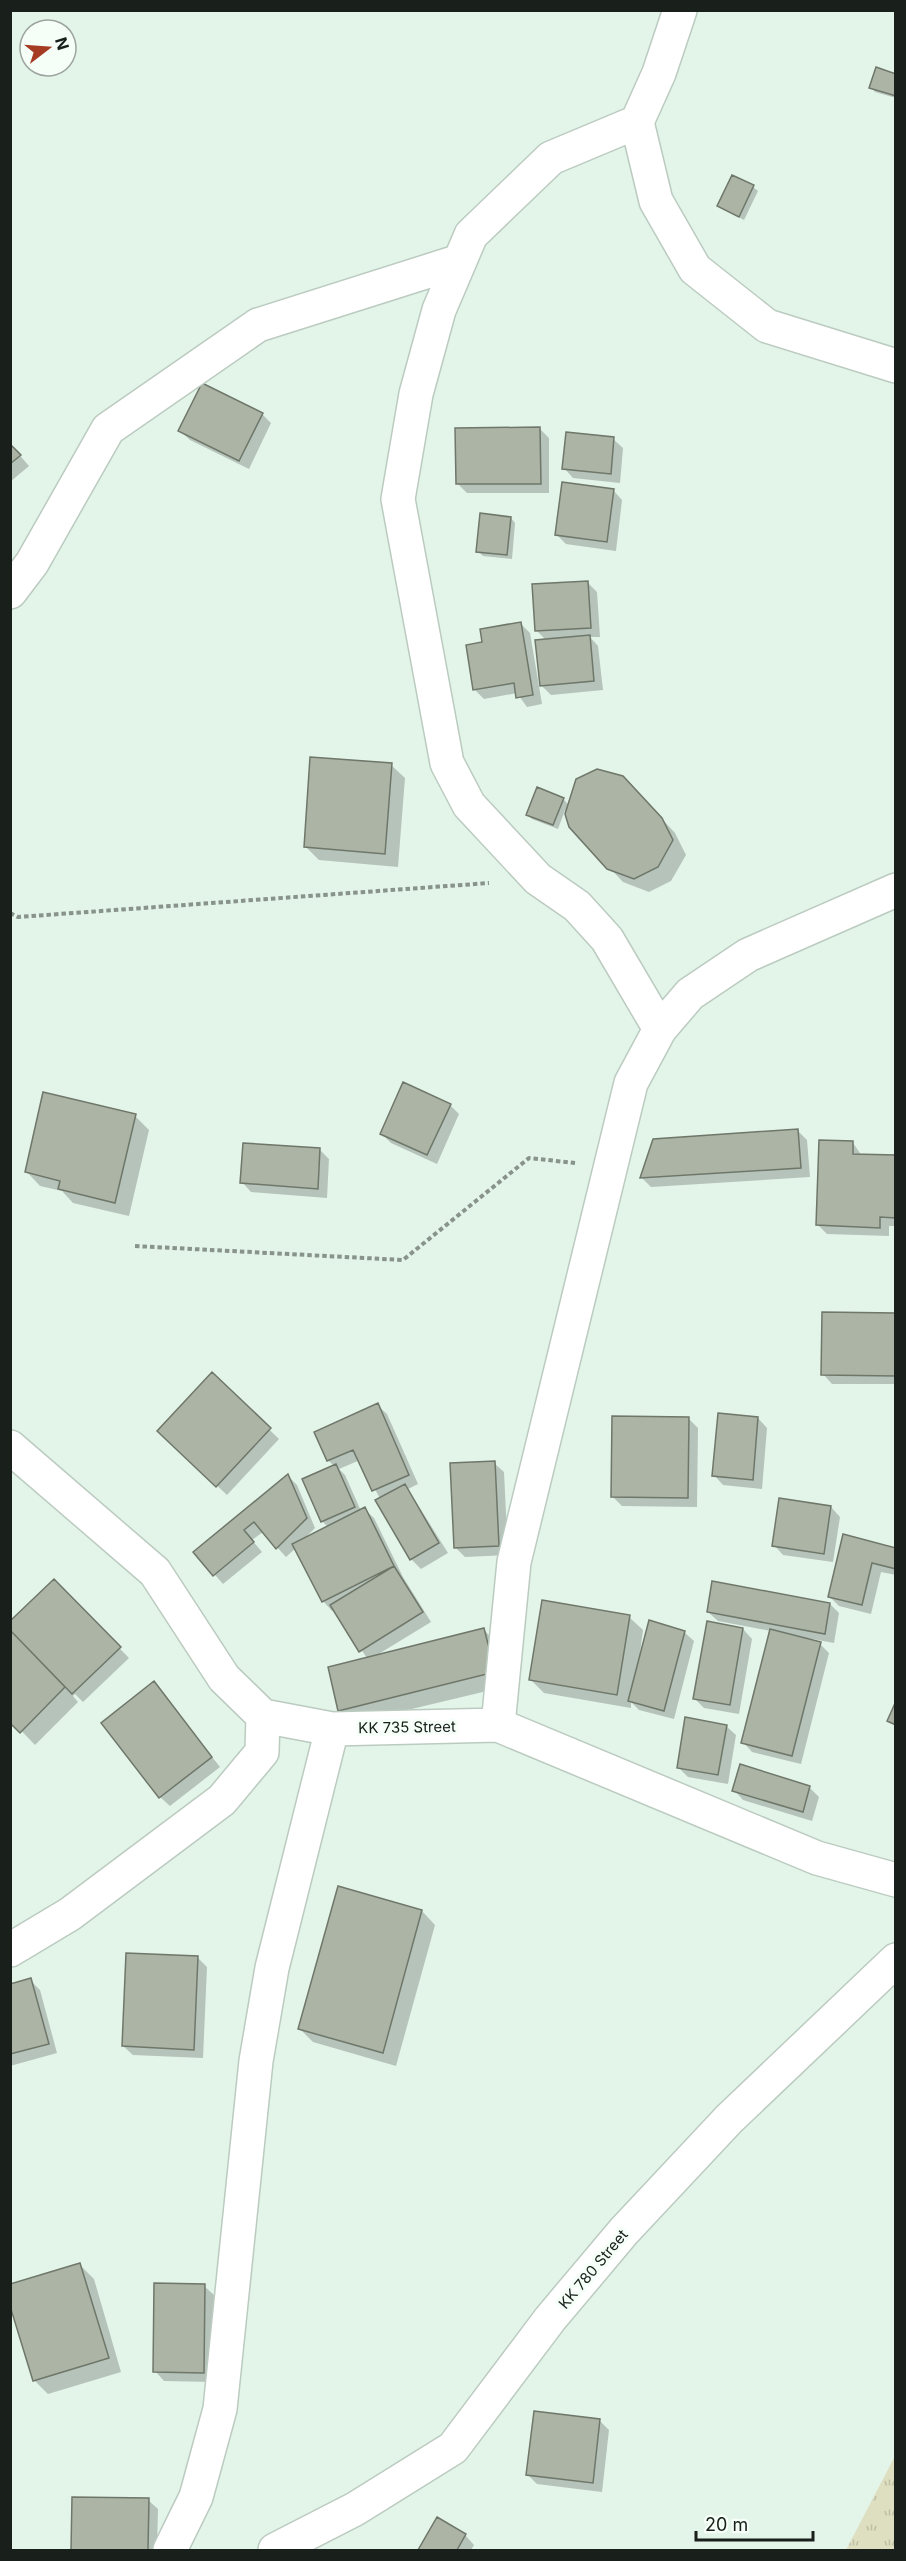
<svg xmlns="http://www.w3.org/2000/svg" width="906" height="2561" font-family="Inter,sans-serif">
  <defs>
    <pattern id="grass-tufts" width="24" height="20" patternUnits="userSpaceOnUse" patternTransform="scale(1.5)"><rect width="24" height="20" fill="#dedec1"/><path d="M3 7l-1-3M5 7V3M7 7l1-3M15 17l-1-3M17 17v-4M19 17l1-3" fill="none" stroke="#bebea5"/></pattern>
  </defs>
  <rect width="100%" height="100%" fill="#e3f4e9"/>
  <!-- grass -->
  <path fill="url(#grass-tufts)" d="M 895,2456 L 895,2550 L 846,2550 Z"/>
  <!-- shadow -->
  <path fill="#0003" d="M 896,75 L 896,98 L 875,92 L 871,87 Z
    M 753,187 L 758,191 L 744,220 L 719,206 Z
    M 262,414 L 271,423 L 249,469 L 190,440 L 180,431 Z
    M 540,429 L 549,438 L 549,493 L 467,493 L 457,483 Z
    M 613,439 L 623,448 L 620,483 L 573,478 L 564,468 Z
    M 10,444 L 29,466 L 10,482 Z
    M 613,490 L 622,500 L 616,551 L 566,544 L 557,535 Z
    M 511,518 L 515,523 L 512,559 L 483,556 L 478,551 Z
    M 587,582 L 597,592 L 600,637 L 590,637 L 598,646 L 603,690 L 551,695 L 541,685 L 546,640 L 536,630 Z
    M 520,623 L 530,633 L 542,704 L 527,707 L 517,693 L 484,699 L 474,689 L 483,643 Z
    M 391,765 L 405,778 L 398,867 L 319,860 L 305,846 Z
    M 637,792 L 675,833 L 686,855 L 671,881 L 649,892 L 623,882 L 570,826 L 565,810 L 558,829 L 532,819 L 527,814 L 563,799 L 569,805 Z
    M 450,1105 L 459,1114 L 437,1164 L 391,1143 L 382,1134 Z
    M 135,1116 L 149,1130 L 129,1216 L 73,1203 L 62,1191 L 40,1186 L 27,1172 Z
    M 798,1131 L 807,1140 L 810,1177 L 651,1187 L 642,1178 L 654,1140 Z
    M 853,1143 L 862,1156 L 896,1157 L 896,1226 L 889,1226 L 889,1236 L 827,1234 L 818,1225 Z
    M 320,1150 L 329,1159 L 327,1198 L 251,1192 L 242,1182 Z
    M 896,1315 L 896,1384 L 832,1384 L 823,1374 Z
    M 212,1374 L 279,1439 L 227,1495 L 159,1431 Z
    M 377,1405 L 387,1414 L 418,1484 L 408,1489 L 448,1553 L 421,1569 L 411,1559 L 360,1460 L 339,1469 L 345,1475 L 361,1511 L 364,1509 L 374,1518 L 403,1577 L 431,1622 L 377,1655 L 483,1629 L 497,1643 L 508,1686 L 353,1723 L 340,1710 L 367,1658 L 334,1610 L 332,1611 L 323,1601 L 296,1548 L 286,1557 L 263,1532 L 252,1540 L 262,1552 L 223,1584 L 195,1552 L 288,1476 L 297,1485 L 315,1528 L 304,1539 L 328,1527 L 322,1521 L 334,1466 L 328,1460 Z
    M 758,1418 L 767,1428 L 762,1489 L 723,1485 L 714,1475 Z
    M 689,1419 L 698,1428 L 697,1507 L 622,1506 L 613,1497 Z
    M 494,1463 L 504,1472 L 508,1555 L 465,1557 L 455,1547 Z
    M 831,1507 L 840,1517 L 833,1562 L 783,1555 L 774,1545 Z
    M 844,1536 L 896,1549 L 896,1575 L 881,1572 L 871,1614 L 839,1606 L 829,1596 Z
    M 54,1581 L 129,1658 L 83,1702 L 75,1694 L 73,1696 L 78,1702 L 35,1745 L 11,1720 L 10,1623 Z
    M 830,1604 L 839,1613 L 834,1643 L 807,1638 L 807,1640 L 820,1644 L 829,1653 L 801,1764 L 752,1752 L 743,1742 L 771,1631 L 718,1621 L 708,1612 Z
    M 629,1617 L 643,1630 L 640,1653 L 684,1632 L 694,1641 L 674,1719 L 639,1710 L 631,1702 L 631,1708 L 544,1693 L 530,1679 Z
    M 743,1629 L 752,1639 L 739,1714 L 704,1708 L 695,1699 Z
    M 154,1683 L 220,1767 L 170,1806 L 160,1797 Z
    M 726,1726 L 736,1735 L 728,1784 L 688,1777 L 678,1767 Z
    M 809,1787 L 819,1797 L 812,1821 L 743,1800 L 734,1790 Z
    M 339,1888 L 422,1911 L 435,1925 L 396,2066 L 313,2042 L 299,2028 Z
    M 197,1957 L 207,1967 L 203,2058 L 133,2055 L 123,2046 Z
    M 30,1980 L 40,1990 L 57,2053 L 10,2066 L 10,1986 Z
    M 80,2265 L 94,2279 L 121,2372 L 48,2394 L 34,2380 Z
    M 204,2286 L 214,2295 L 213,2382 L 164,2381 L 155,2371 Z
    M 599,2420 L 609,2430 L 602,2492 L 537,2484 L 528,2475 Z
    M 73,2499 L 148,2500 L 158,2509 L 157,2550 L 73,2550 Z
    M 437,2519 L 465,2535 L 474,2545 L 471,2550 L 420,2550 Z"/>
  <!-- building -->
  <path fill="#abb4a5" stroke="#6f776a" stroke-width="1.5" d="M 876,67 L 896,74 L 896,96 L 869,88 Z
    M 732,175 L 754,185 L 739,217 L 717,206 Z
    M 202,383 L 263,413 L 239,461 L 178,431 Z
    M 540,427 L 541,484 L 456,484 L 455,428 Z
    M 566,432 L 614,437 L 611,474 L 562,469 Z
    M 10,444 L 21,455 L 10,464 Z
    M 562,482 L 614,489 L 607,542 L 555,535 Z
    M 480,513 L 511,517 L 507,555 L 476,552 Z
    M 588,581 L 591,628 L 535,631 L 532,584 Z
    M 521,622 L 533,695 L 516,698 L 514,683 L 473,690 L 466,645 L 482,642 L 480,629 Z
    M 590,635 L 594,681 L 540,686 L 535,640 Z
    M 310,757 L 392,763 L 385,854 L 304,847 Z
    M 597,769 L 623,776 L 662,818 L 673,840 L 658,867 L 634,879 L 607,869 L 569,827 L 565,814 L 576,779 Z
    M 537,787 L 564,798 L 553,825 L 526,815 Z
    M 403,1082 L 451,1104 L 427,1155 L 380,1134 Z
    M 43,1092 L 136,1114 L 115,1203 L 58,1189 L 60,1181 L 25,1172 Z
    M 798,1129 L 801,1168 L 640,1178 L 653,1139 Z
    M 819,1140 L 853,1141 L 853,1154 L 896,1155 L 896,1218 L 880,1217 L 880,1228 L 816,1225 Z
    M 243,1143 L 320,1148 L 318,1189 L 240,1183 Z
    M 822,1312 L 896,1313 L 896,1376 L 821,1375 Z
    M 212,1372 L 271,1428 L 216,1487 L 157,1431 Z
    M 378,1403 L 409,1475 L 372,1491 L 353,1450 L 327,1461 L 314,1432 Z
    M 718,1413 L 758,1417 L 753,1480 L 712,1476 Z
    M 612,1416 L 689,1417 L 688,1498 L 611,1497 Z
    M 495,1461 L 499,1546 L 454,1548 L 450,1463 Z
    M 336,1464 L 355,1507 L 321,1522 L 302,1479 Z
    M 288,1474 L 307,1518 L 276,1549 L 254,1522 L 244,1530 L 254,1542 L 213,1576 L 193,1552 Z
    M 405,1484 L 439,1543 L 410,1560 L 375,1500 Z
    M 779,1498 L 831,1506 L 824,1554 L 772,1546 Z
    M 365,1507 L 394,1566 L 322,1602 L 292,1544 Z
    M 843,1534 L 896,1548 L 896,1569 L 872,1563 L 862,1605 L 828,1597 Z
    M 394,1566 L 423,1612 L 359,1652 L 330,1605 Z
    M 54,1579 L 121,1647 L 72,1694 L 10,1630 L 10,1621 Z
    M 712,1581 L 830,1603 L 825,1634 L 707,1612 Z
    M 542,1600 L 630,1615 L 617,1695 L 529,1680 Z
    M 649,1620 L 685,1631 L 664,1711 L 628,1701 Z
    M 707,1621 L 743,1628 L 730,1705 L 693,1699 Z
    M 484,1628 L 495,1672 L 338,1711 L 328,1667 Z
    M 770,1629 L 821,1642 L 792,1756 L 741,1743 Z
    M 10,1630 L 65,1687 L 20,1733 L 10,1723 Z
    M 154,1681 L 212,1757 L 159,1798 L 101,1723 Z
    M 896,1701 L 896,1725 L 887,1721 Z
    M 685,1717 L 727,1725 L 718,1775 L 677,1768 Z
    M 740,1764 L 810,1786 L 803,1812 L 732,1791 Z
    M 338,1886 L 422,1910 L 383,2053 L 298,2029 Z
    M 126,1953 L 198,1956 L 194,2050 L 122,2046 Z
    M 31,1978 L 49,2044 L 10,2054 L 10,1984 Z
    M 80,2263 L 109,2358 L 33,2381 L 10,2306 L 10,2284 Z
    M 154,2283 L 205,2284 L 204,2373 L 153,2372 Z
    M 534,2411 L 600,2419 L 593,2483 L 526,2475 Z
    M 72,2497 L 149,2498 L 148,2550 L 71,2550 Z
    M 437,2517 L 466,2534 L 457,2550 L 418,2550 Z"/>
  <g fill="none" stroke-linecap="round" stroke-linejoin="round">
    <defs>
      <path id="minor" d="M 680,10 L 659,73 L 637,122 L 656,201 L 695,269 L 767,326 L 896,366
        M 637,122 L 551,158 L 471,235 L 439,310 L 416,394 L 398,499 L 447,763 L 469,805 L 538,879 L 577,906 L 607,939 L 660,1029
        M 10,592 L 32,563 L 108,429 L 258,325 L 460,261
        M 10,1447 L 155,1572 L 224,1678 L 263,1716 L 332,1729 L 498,1725 L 817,1858 L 896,1880
        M 498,1725 L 514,1562 L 631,1083 L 660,1029 L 690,994 L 748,955 L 896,890
        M 10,1950 L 70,1914 L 222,1800 L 262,1752 L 263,1716
        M 170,2550 L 196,2497 L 220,2409 L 256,2061 L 272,1968 L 332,1729
        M 275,2550 L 355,2509 L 453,2448 L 550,2319 L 624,2231 L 729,2119 L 896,1960"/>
    </defs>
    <!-- minor casing -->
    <use href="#minor" stroke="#bbcbc0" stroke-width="36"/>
    <!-- path -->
    <path stroke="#87938b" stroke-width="4" stroke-dasharray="4.5 3" stroke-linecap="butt" d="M 10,913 L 18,917 L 489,883
      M 135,1246 L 403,1260 L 529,1158 L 575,1163"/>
    <!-- minor -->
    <use href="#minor" stroke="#fff" stroke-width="33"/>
  </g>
  <g text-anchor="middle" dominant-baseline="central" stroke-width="6" stroke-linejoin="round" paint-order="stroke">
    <!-- street labels -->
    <g font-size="15" fill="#191f1b" stroke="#f5fff8">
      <text transform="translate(407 1727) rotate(-1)">KK 735 Street</text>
      <text transform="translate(593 2269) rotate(-50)">KK 780 Street</text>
    </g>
  </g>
  <!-- border -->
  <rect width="906" height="2561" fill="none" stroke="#191f1b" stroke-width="24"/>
  <!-- north arrow -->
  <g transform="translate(48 48) rotate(73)"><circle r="28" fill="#f5fff8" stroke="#9da5a0" stroke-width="1.5"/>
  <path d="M0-4.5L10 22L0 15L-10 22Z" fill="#a43b22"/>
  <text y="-9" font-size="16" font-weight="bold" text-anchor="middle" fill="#191f1b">N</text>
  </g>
  <!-- scale -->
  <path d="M696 2531v9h117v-9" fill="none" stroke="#191f1b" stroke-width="3"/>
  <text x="705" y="2531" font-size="18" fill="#191f1b" stroke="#f5fff8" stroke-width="4.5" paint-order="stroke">20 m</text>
</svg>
